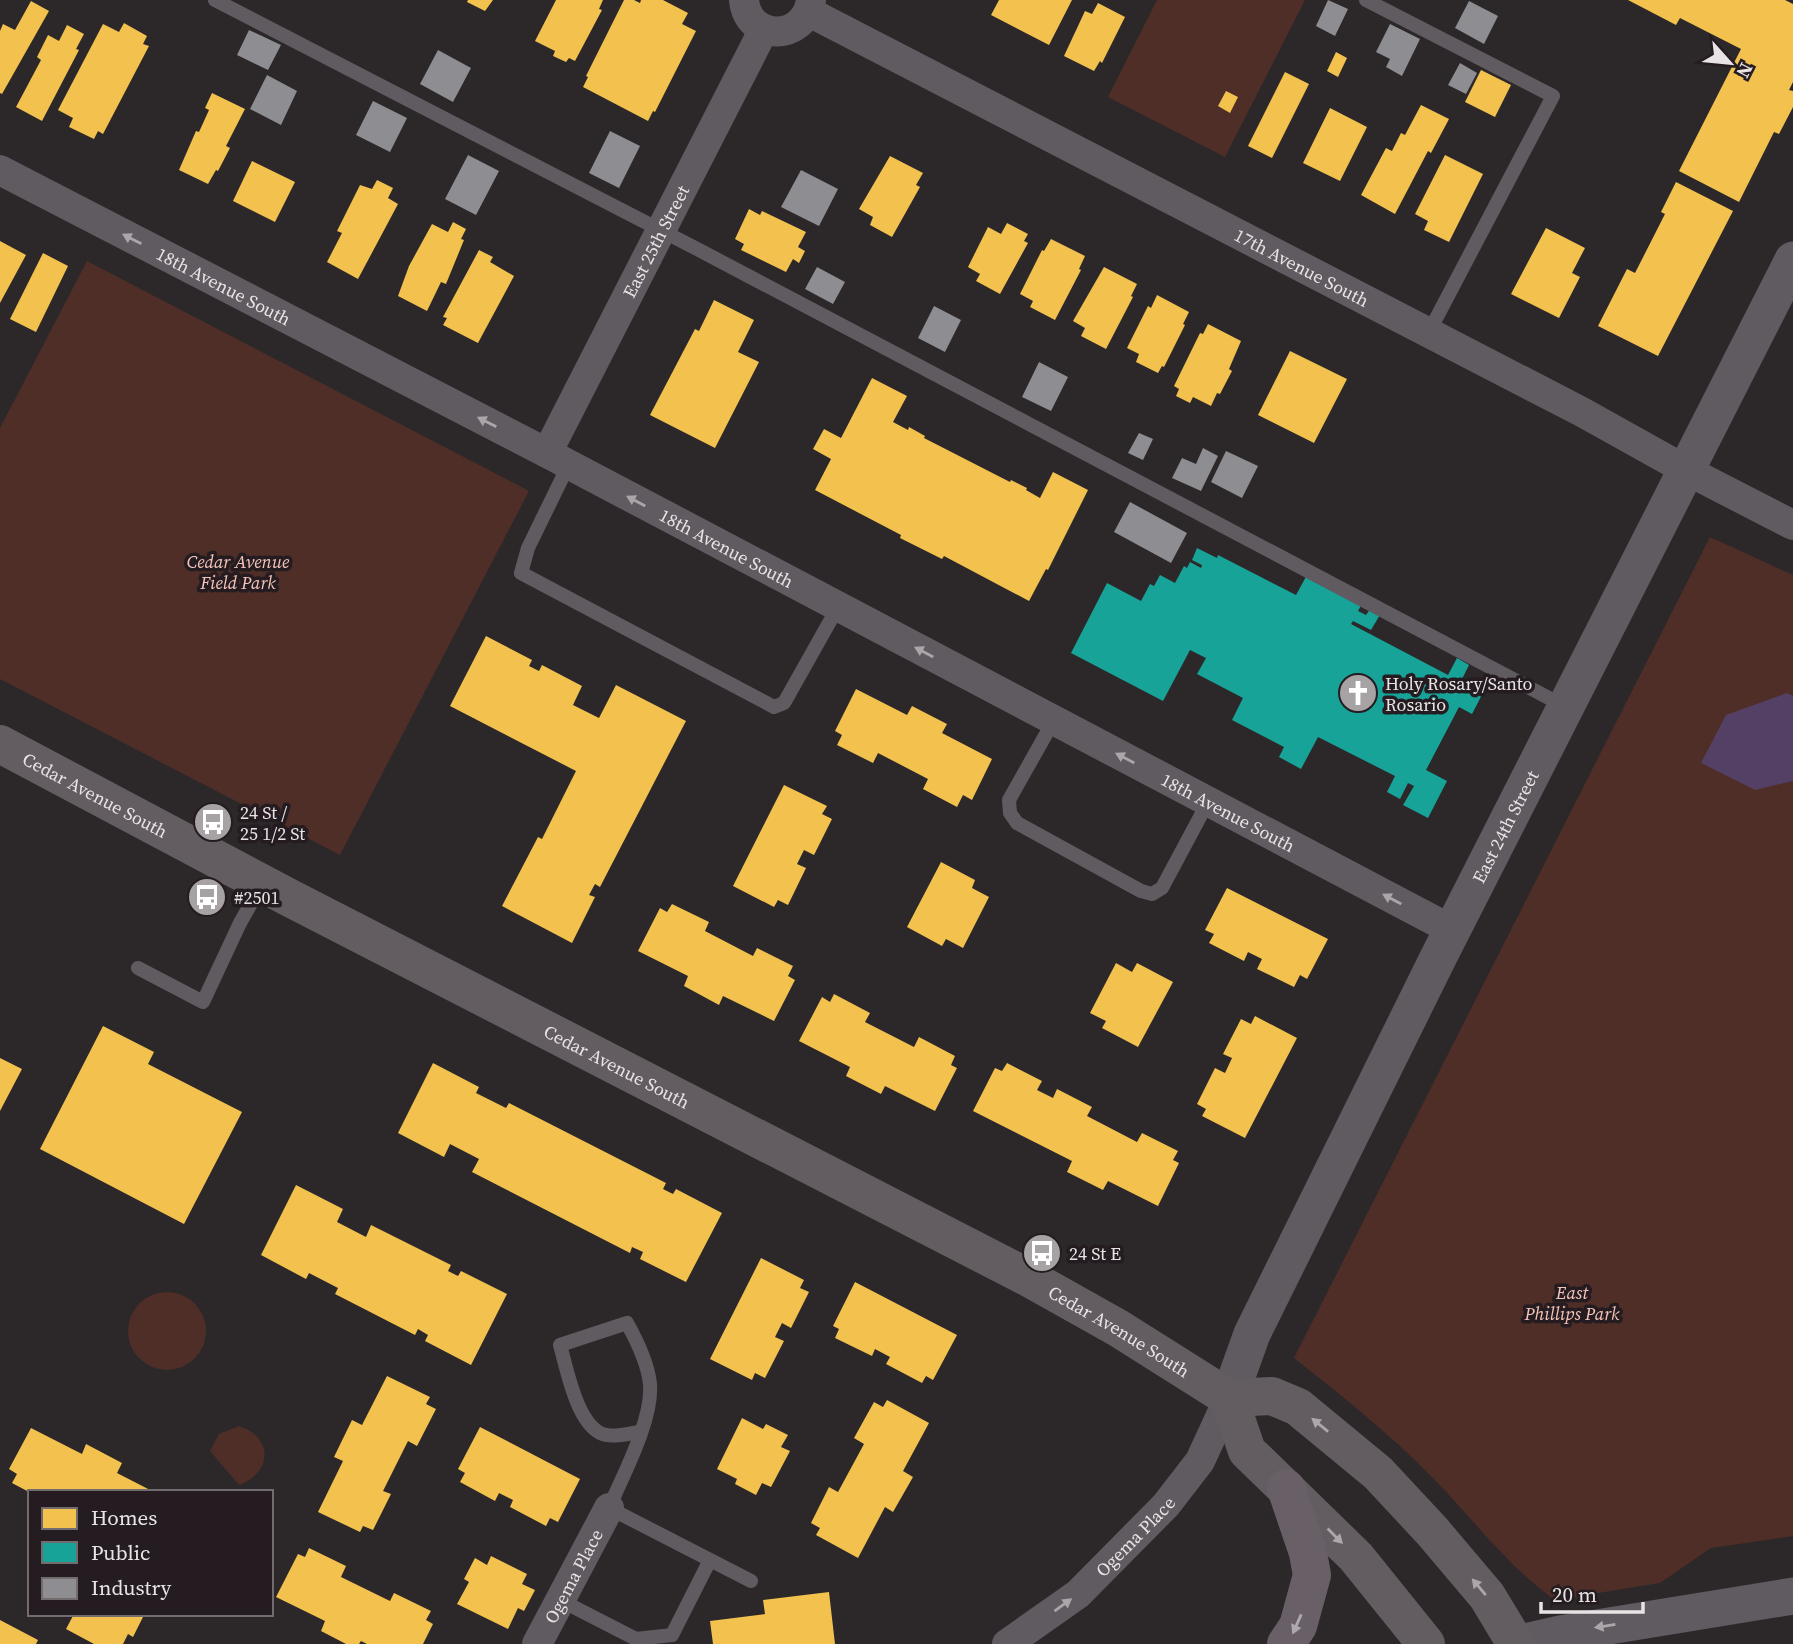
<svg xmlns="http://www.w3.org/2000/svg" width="1793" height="1644" font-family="'Source Serif 4',serif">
  <rect width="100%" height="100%" fill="#2c282a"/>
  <!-- green -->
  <path fill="#4e2e27" d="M 1157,0 L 1305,0 L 1225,157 L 1108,97 Z
    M 87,261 L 529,491 L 340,855 L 0,679 L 0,428 Z
    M 1710,537 L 1793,575 L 1793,1536 L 1711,1548 L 1660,1583 L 1555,1600 C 1508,1567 1473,1519 1433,1478 C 1390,1434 1342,1396 1294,1358 Z
    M128 1331a39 39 0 1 1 78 0a39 39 0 1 1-78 0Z
    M 239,1426 C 246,1429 254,1432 258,1438 C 274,1457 258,1479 239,1485 L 210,1451 L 219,1434 Z"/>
  <!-- water -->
  <path fill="#534064" d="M 1787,693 L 1793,696 L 1793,781 L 1755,790 L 1701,763 L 1726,715 Z"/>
  <!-- homes -->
  <path fill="#f2c14e" d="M 468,0 L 493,0 L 485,11 L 467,2 Z
    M 556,0 L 603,0 L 599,9 L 602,10 L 575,61 L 569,58 L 566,62 L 553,56 L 555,51 L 535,41 Z
    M 624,0 L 634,0 L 640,3 L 641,0 L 663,0 L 688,13 L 682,24 L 696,31 L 655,112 L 653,111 L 648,121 L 583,87 L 588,77 L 586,76 Z
    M 999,0 L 1072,0 L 1049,45 L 991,15 Z
    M 1628,0 L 1785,0 L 1793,4 L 1793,82 L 1789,90 L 1793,91 L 1793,107 L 1779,134 L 1774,132 L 1739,202 L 1679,171 L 1741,49 L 1680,18 L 1676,25 Z
    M 31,1 L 49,11 L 2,94 L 0,93 L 0,31 L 3,24 L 15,30 Z
    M 1098,3 L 1125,17 L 1102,63 L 1100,61 L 1094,71 L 1064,56 L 1085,11 L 1092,14 Z
    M 124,23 L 147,36 L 143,44 L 149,46 L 103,134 L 98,131 L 94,139 L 69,127 L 73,118 L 58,110 L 103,24 L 119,32 Z
    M 67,25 L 84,34 L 76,49 L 79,50 L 42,121 L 16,107 L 41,60 L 37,57 L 48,35 L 59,41 Z
    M 1336,52 L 1347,58 L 1338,77 L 1327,71 Z
    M 1481,70 L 1511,85 L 1495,117 L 1465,102 Z
    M 1285,72 L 1309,84 L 1272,158 L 1248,146 Z
    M 1226,91 L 1238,97 L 1230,113 L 1218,106 Z
    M 212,93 L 245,109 L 226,146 L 230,148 L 218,171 L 216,170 L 208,184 L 179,170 L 196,131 L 199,132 L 209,110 L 205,108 Z
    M 1421,105 L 1449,119 L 1431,153 L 1428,151 L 1395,214 L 1361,195 L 1386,148 L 1392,151 L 1401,133 L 1405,135 Z
    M 1330,108 L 1367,127 L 1340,181 L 1303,163 Z
    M 1445,155 L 1483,174 L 1449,242 L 1424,230 L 1428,221 L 1415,214 Z
    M 890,156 L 923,173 L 916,185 L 920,187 L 892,237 L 870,225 L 873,217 L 859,209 Z
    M 252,161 L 295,182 L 275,222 L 233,201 Z
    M 377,180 L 393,188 L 388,198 L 398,204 L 358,279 L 327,262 L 342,233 L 337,231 L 360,185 L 372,189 Z
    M 1676,182 L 1733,211 L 1658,356 L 1598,326 L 1627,269 L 1635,273 L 1665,214 L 1661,212 Z
    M 749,209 L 760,215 L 762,211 L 806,232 L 798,247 L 805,251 L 799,263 L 793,259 L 786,272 L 741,250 L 744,244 L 735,239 Z
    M 453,222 L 466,229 L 461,239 L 464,240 L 446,284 L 441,282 L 427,311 L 398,296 L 409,266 L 432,224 L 448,232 Z
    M 1007,223 L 1028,234 L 1024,241 L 1028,243 L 1000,294 L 976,281 L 980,274 L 968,267 L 988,227 L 1001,234 Z
    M 1546,228 L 1585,248 L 1572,273 L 1580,277 L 1559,318 L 1511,294 Z
    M 1051,239 L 1085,256 L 1079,269 L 1081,270 L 1055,320 L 1030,307 L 1033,301 L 1020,294 L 1042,250 L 1044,251 Z
    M 0,241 L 26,255 L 0,303 Z
    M 479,250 L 493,257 L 490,262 L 514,276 L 478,343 L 443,325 L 447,318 L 443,317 Z
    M 43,253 L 68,266 L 36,332 L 10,319 Z
    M 1104,267 L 1137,284 L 1131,296 L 1133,297 L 1106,349 L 1081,336 L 1085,328 L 1073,321 Z
    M 1157,295 L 1189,312 L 1183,324 L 1185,325 L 1164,367 L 1162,366 L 1158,373 L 1136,362 L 1139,354 L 1127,348 L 1148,306 L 1151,308 Z
    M 714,300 L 754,320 L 738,352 L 759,362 L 715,448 L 650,415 L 695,329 L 699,331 Z
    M 1208,324 L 1241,341 L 1229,369 L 1232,371 L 1220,394 L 1217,393 L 1211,406 L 1193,397 L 1190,403 L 1176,396 L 1179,389 L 1174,386 L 1200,333 L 1203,334 Z
    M 1290,351 L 1347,379 L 1314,443 L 1258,415 Z
    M 872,378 L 907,396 L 893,422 L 908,430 L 909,427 L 925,436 L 924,438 L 1010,482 L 1011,480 L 1027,488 L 1026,490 L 1040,498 L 1053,472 L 1088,490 L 1048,570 L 1046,569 L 1029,601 L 944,556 L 942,559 L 900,538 L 901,535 L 815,490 L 831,459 L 813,449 L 824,429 L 841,438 Z
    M 486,636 L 532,660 L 529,666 L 539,671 L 542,665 L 582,686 L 573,705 L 599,718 L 616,685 L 686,721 L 600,887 L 595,884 L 589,895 L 595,897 L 572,943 L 502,906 L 538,837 L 542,839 L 576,771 L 450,706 Z
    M 856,689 L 907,715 L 912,706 L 947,724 L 942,733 L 992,759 L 972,800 L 963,795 L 957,807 L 923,789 L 928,779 L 878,753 L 873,763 L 837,745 L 842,735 L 835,731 Z
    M 784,785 L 827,806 L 822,814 L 832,819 L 814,855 L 804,850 L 797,864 L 806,868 L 788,905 L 778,900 L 774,907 L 733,886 Z
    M 941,862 L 975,880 L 972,888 L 989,897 L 963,948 L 946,939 L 942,946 L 907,927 Z
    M 1227,888 L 1328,939 L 1307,979 L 1300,975 L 1294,987 L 1257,969 L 1262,959 L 1248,952 L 1244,961 L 1209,943 L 1214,934 L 1205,930 Z
    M 672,904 L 709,922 L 705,931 L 753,956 L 757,948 L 793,966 L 788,976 L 795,980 L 774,1021 L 723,996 L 719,1005 L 684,986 L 688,976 L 638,951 L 660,908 L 667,912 Z
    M 1116,963 L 1132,972 L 1137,963 L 1173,982 L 1138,1047 L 1102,1028 L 1106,1021 L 1090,1013 Z
    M 834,994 L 870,1013 L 865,1022 L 914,1047 L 919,1037 L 955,1056 L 951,1065 L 957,1068 L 935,1111 L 885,1086 L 881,1094 L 846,1076 L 850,1067 L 799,1041 L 822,997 L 830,1002 Z
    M 1255,1016 L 1297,1038 L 1245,1138 L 1202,1116 L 1206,1109 L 1197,1104 L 1215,1068 L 1225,1073 L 1232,1058 L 1223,1054 L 1241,1019 L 1251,1024 Z
    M 103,1026 L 154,1052 L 148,1064 L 242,1112 L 184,1224 L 40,1149 Z
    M 0,1058 L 22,1069 L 0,1111 Z
    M 433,1063 L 479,1087 L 476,1093 L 506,1108 L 509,1103 L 666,1183 L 663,1189 L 673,1194 L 676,1189 L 722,1213 L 686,1282 L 640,1259 L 643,1252 L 632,1247 L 630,1253 L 472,1172 L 479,1159 L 450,1144 L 444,1157 L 398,1133 Z
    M 1007,1063 L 1042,1081 L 1037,1090 L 1053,1098 L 1057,1089 L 1092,1107 L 1087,1116 L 1137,1142 L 1142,1133 L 1178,1151 L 1173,1160 L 1179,1163 L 1158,1206 L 1108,1181 L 1103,1190 L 1067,1172 L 1072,1161 L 973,1111 L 995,1068 L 1002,1071 Z
    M 296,1185 L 343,1209 L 337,1222 L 366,1237 L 371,1225 L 451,1265 L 448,1271 L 458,1276 L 461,1271 L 507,1294 L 471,1365 L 425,1341 L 428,1335 L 418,1329 L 415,1335 L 335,1294 L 338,1288 L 309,1273 L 306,1279 L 261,1255 Z
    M 761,1258 L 804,1280 L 800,1288 L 809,1292 L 791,1328 L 782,1323 L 775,1337 L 784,1341 L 765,1378 L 755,1373 L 752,1380 L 710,1359 Z
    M 855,1282 L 957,1335 L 933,1380 L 926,1376 L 922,1383 L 886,1364 L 890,1357 L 875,1349 L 872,1356 L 835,1338 L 839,1329 L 833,1326 Z
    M 387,1376 L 430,1397 L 426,1404 L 436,1409 L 417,1446 L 408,1441 L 383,1491 L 391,1494 L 373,1530 L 363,1526 L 360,1532 L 318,1512 L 343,1461 L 334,1457 L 352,1420 L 362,1425 Z
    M 887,1400 L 929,1423 L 903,1471 L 913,1477 L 893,1512 L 885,1507 L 858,1558 L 816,1535 L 820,1528 L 811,1523 L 829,1487 L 838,1492 L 864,1444 L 854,1438 L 874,1402 L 883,1407 Z
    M 742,1418 L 763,1429 L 766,1424 L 788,1435 L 781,1447 L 790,1451 L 771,1487 L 762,1483 L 756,1495 L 735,1484 L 737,1479 L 717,1469 Z
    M 480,1427 L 580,1479 L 558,1522 L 550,1518 L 546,1526 L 510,1507 L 513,1500 L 499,1493 L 495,1501 L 460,1482 L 465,1473 L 458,1469 Z
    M 31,1428 L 82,1454 L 86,1444 L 122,1463 L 117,1473 L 154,1492 L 29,1492 L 12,1483 L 17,1474 L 9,1469 Z
    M 309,1548 L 346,1566 L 341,1577 L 390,1601 L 394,1593 L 431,1611 L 426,1620 L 433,1624 L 423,1644 L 367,1644 L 361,1641 L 359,1644 L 346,1644 L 321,1631 L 325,1621 L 276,1597 L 298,1554 L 305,1557 Z
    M 491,1556 L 527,1574 L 522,1584 L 535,1590 L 524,1611 L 518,1608 L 508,1629 L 457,1604 L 469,1582 L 464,1579 L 475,1558 L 487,1565 Z
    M 829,1592 L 835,1644 L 713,1644 L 710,1621 L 765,1614 L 763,1600 Z
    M 74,1614 L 141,1614 L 144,1615 L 133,1637 L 128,1634 L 123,1644 L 94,1644 L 66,1629 Z
    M 0,1620 L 38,1640 L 36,1644 L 0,1644 Z"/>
  <!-- public -->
  <path fill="#17a398" d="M 1197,548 L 1217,558 L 1218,555 L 1296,595 L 1308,573 L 1363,602 L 1358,611 L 1366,615 L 1371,608 L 1381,613 L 1371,630 L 1353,621 L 1351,624 L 1448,675 L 1457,658 L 1469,665 L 1461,681 L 1465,683 L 1468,678 L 1486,687 L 1472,714 L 1459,707 L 1426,770 L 1447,781 L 1428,818 L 1403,805 L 1414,786 L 1408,783 L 1400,799 L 1387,792 L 1395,776 L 1318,737 L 1301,769 L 1279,757 L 1284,747 L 1232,720 L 1243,698 L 1197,674 L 1206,658 L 1190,650 L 1163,701 L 1071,653 L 1107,583 L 1141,601 L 1150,584 L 1154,586 L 1160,575 L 1175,583 L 1184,566 L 1187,568 L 1190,562 L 1201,568 L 1202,565 L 1192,560 Z"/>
  <!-- industry -->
  <path fill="#8d8d92" d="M 1328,0 L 1348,9 L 1335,36 L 1316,26 Z
    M 1469,1 L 1498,16 L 1484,44 L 1455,28 Z
    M 1390,24 L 1420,39 L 1402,76 L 1386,67 L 1390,59 L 1376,52 Z
    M 249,30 L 281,45 L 268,70 L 237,55 Z
    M 438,50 L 471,68 L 453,102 L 420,84 Z
    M 1460,63 L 1477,73 L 1466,94 L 1448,85 Z
    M 267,75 L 297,91 L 281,125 L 250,109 Z
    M 373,101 L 407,118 L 390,152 L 356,135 Z
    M 610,131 L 640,146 L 619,188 L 589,173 Z
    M 468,155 L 499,171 L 476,215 L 445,199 Z
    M 801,170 L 838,189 L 819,226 L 781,207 Z
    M 817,267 L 845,282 L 833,304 L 805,289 Z
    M 934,306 L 961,320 L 945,352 L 918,338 Z
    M 1039,362 L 1068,377 L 1051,411 L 1022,397 Z
    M 1139,433 L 1153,439 L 1143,460 L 1128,453 Z
    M 1203,448 L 1218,456 L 1201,491 L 1172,478 L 1182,458 L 1196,464 Z
    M 1226,451 L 1258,466 L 1242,498 L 1211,482 Z
    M 1130,502 L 1187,533 L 1171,563 L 1114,532 Z"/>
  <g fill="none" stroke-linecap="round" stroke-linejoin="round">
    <!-- service -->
    <path stroke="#605b60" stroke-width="14" d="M 215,0 L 701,251 L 1564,706
      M 1366,0 L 1553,96 L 1429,332
      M 568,466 L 528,548 L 521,573 L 774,707 L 784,703 L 838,607
      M 1054,720 L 1009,800 L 1010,813 L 1017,823 L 1141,891 L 1152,894 L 1162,888 L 1208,802
      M 138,968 L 203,1002 L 240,923 L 262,884
      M 640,1432 C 630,1433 617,1437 607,1435 C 578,1431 567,1369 560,1345 L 627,1323 C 637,1341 648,1364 650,1384 C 653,1420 623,1475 609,1508 L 751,1581
      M 560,1600 L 636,1639 L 672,1635 L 710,1560"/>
    <!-- minor -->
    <g stroke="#605b60" stroke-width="30">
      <path d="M 744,0 C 748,42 805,42 811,0"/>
      <path id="s1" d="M 809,12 L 1582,412 L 1686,470 L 1793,525"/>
      <path id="s2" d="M 0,170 L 547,453 L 1452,930"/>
      <path id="s3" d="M 547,453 L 764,29"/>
      <path id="s4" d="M 537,1644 L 609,1508"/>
      <path id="s5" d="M 1007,1644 L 1078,1594 L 1166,1505 L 1200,1461 L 1229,1398"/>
    </g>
    <!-- tertiary -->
    <g stroke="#605b60" stroke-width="37">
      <path id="s6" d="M 1229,1398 L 1252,1334 L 1439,956 L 1793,260"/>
      <path d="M 1516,1644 L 1560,1634 L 1793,1596"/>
    </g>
    <!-- secondary -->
    <g stroke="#635d61" stroke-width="38">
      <path id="s7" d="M 0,744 L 288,897 L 1027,1277 L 1118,1328 L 1229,1398 L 1272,1396 L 1298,1407 L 1378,1473 L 1432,1531 L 1487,1596 L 1516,1644"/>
      <path d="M 1229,1398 L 1247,1451 L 1356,1557 L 1426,1644"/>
    </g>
    <!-- motorway -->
    <path stroke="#686066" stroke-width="38" d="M 1286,1644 L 1298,1626 L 1312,1575 L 1308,1553 L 1286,1488"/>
  </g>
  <!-- one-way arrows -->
  <defs><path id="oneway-solid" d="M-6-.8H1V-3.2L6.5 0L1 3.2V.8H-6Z" transform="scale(1.75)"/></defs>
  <g fill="#aba6a9">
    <use href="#oneway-solid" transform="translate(132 239) rotate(-153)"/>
    <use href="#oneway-solid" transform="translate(487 422) rotate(-153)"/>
    <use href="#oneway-solid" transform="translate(636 501) rotate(-152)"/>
    <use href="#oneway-solid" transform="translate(924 652) rotate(-152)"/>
    <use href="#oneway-solid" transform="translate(1125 758) rotate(-152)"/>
    <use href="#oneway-solid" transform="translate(1392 899) rotate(-152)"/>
    <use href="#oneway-solid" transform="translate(1063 1605) rotate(-36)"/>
    <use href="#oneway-solid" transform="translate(1605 1626) rotate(171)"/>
  </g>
  <g fill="#ada7aa">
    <use href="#oneway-solid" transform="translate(1320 1425) rotate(-141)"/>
    <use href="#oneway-solid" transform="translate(1335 1536) rotate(45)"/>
    <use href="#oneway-solid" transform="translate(1479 1587) rotate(-130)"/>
  </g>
  <use fill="#afa8ac" href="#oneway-solid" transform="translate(1297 1624) rotate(114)"/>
  <!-- icons -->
  <defs>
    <symbol id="church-disc" viewBox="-11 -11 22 22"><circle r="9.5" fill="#a7a2a4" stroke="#241c20"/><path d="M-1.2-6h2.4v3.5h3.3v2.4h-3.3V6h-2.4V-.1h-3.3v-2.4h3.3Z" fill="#fff"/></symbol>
    <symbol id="bus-disc" viewBox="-11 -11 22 22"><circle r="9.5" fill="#a7a2a4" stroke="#241c20"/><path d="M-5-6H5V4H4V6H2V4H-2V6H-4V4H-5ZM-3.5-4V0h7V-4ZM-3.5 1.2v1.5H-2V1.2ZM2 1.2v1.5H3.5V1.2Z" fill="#fff"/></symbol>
  </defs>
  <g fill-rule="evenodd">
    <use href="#church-disc" x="1336" y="671" width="44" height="44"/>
    <use href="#bus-disc" x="191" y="800" width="44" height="44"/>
    <use href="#bus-disc" x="185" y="875" width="44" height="44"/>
    <use href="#bus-disc" x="1020" y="1231" width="44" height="44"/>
  </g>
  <g text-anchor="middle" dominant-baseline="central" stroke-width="7" stroke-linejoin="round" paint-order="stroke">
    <!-- street labels -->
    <g font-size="18" fill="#e9e3e5" stroke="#241c20">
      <text stroke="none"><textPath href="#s3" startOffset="238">East 25th Street</textPath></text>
      <text stroke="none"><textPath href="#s1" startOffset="555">17th Avenue South</textPath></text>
      <text stroke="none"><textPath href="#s2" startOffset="252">18th Avenue South</textPath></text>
      <text stroke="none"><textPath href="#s2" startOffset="819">18th Avenue South</textPath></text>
      <text stroke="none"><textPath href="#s7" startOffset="108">Cedar Avenue South</textPath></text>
      <text stroke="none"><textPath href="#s2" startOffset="1386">18th Avenue South</textPath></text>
      <text stroke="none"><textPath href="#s6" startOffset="635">East 24th Street</textPath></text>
      <text stroke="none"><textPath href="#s7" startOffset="696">Cedar Avenue South</textPath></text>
      <text stroke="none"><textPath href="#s7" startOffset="1264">Cedar Avenue South</textPath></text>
      <text stroke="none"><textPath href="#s5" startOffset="168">Ogema Place</textPath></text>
      <text stroke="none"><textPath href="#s4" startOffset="77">Ogema Place</textPath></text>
    </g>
    <!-- park labels -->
    <g font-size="18" font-style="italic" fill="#f6c4b9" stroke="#241c20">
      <text x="238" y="561">Cedar Avenue<tspan x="238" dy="21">Field Park</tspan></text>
      <text x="1572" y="1292">East<tspan x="1572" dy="21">Phillips Park</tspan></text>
    </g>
    <!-- poi labels -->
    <g font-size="18" fill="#e9e3e5" stroke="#241c20" text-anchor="start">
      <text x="1385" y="683">Holy Rosary/Santo<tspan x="1385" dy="21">Rosario</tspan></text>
      <text x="240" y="812">24 St /<tspan x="240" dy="21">25 1/2 St</tspan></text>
      <text x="234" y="897">#2501</text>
      <text x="1069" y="1253">24 St E</text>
    </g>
  </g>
  <!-- legend -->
  <rect x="28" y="1490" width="245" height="126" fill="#241c20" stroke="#736c6f" stroke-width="2"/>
  <rect x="42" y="1508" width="35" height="21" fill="#f2c14e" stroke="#736c6f" stroke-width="2"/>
  <text x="91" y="1525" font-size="21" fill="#e9e3e5">Homes</text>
  <rect x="42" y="1542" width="35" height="21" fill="#17a398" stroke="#736c6f" stroke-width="2"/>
  <text x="91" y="1560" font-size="21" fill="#e9e3e5">Public</text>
  <rect x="42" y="1578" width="35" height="21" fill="#8d8d92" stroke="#736c6f" stroke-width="2"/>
  <text x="91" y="1595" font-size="21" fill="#e9e3e5">Industry</text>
  <!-- north arrow -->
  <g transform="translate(1730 63) rotate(117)" stroke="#241c20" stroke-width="5" paint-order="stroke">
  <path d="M0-5L12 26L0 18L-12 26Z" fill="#e9e3e5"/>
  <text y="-10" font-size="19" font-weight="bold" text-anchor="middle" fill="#e9e3e5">N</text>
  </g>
  <!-- scale -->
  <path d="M1541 1602v10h102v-10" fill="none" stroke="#e9e3e5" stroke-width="3.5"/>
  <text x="1552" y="1602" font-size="21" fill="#e9e3e5" stroke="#241c20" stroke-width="5" paint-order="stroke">20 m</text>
</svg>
